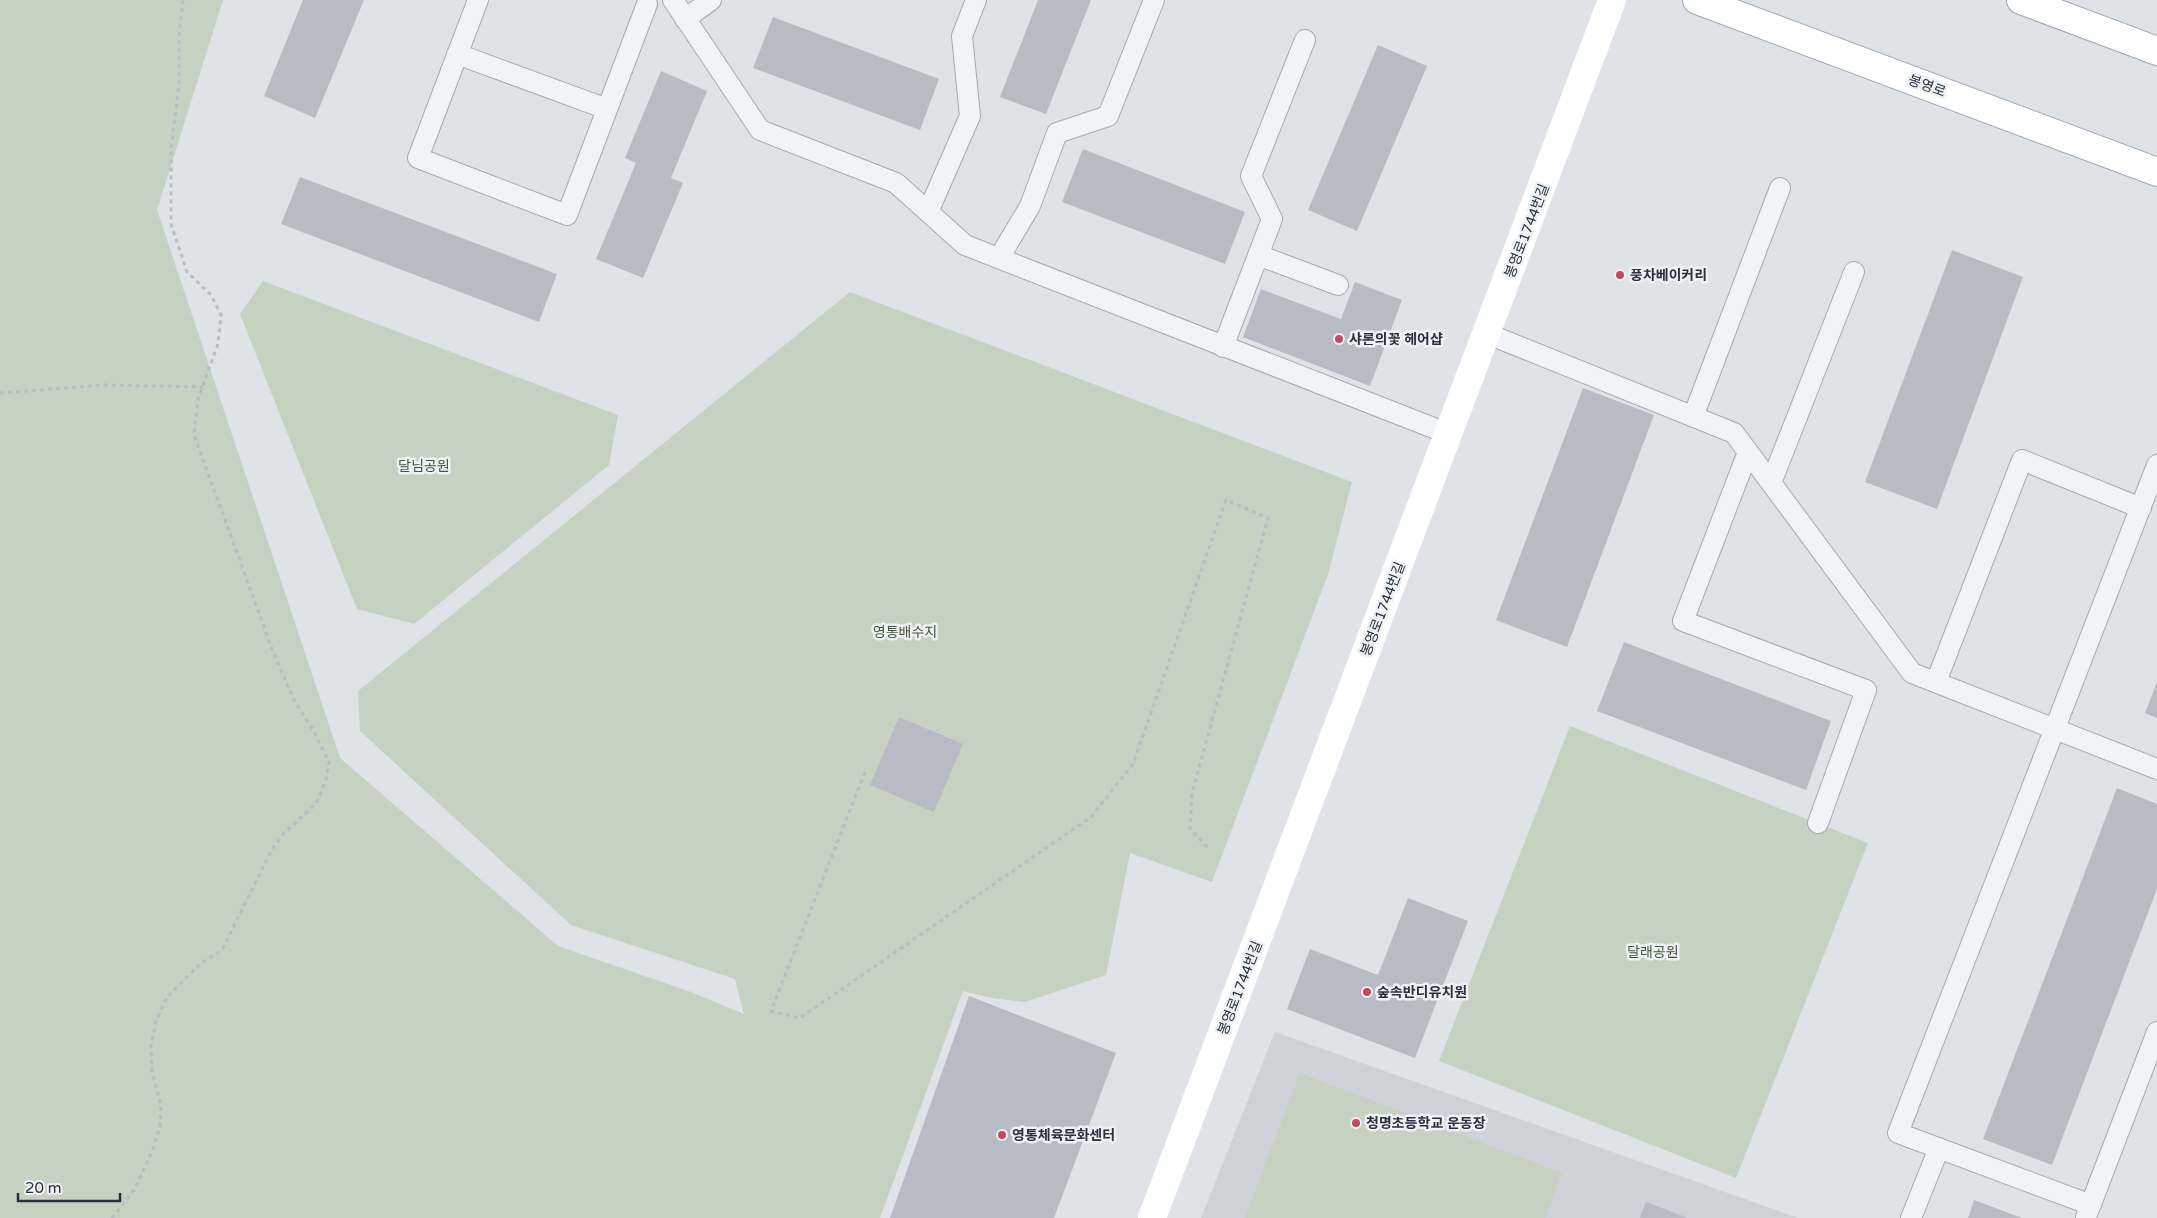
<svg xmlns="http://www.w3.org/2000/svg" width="2157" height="1218" font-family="'Varela Round','Noto Sans KR',sans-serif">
  <rect width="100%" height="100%" fill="#dfe2e7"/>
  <!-- built -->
  <path fill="#cdd2d9" d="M 1275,1032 L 1798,1218 L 1201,1218 Z"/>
  <!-- green -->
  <path fill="#c5d1c1" d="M 0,0 L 223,0 L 157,210 L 340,758 L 558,946 L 691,992 L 744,1014 L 735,979 L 571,925 L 360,731 L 358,691 L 850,292 L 1352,482 L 1328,574 L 1212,882 L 1130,853 L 1106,975 L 1025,1002 L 993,998 L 963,991 L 880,1218 L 0,1218 Z
    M 263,281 L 618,415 L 609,465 L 414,624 L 357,609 L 240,314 Z
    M 1570,726 L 1868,843 L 1736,1178 L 1439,1061 Z
    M 1300,1073 L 1562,1173 L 1545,1218 L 1245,1218 Z"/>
  <!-- building -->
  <path fill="#b7bcc4" d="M 303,0 L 364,0 L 315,118 L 264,96 Z
    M 1038,0 L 1091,0 L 1046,114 L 1000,97 Z
    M 773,17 L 939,79 L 920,130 L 753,68 Z
    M 1378,45 L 1427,66 L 1357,231 L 1308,210 Z
    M 661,71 L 707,91 L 671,178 L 683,183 L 643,278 L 596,259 L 636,163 L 625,158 Z
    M 1083,149 L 1245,212 L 1225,264 L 1062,202 Z
    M 300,177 L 557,274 L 539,322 L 281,224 Z
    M 1952,250 L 2023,277 L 1937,509 L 1865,482 Z
    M 1355,282 L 1402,300 L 1370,386 L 1243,337 L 1261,289 L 1341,319 Z
    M 1583,388 L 1654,415 L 1567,647 L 1496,620 Z
    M 1624,642 L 1831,721 L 1806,790 L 1597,711 Z
    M 2157,682 L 2157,718 L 2145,713 Z
    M 899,717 L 963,744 L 934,812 L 870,785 Z
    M 2117,788 L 2157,804 L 2157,889 L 2052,1165 L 1983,1139 Z
    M 1408,898 L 1468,921 L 1415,1058 L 1287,1009 L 1310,949 L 1378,975 Z
    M 969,996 L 1116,1053 L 1054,1218 L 890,1218 Z
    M 1974,1200 L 2022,1218 L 1968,1218 Z
    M 1646,1202 L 1688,1218 L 1640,1218 Z"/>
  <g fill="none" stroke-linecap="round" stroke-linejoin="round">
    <defs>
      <path id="lane" d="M 478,0 L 418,158 L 567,215 L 647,4
        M 673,0 L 760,130 L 896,183 L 965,245 L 1449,434
        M 685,19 L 711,0
        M 457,54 L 607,109
        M 928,212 L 970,116 L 962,36 L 976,0
        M 1258,255 L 1338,285
        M 999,258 L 1030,206 L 1057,133 L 1108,116 L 1154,0
        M 1488,334 L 1734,433 L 1912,673 L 2157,769
        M 1223,347 L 1272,219 L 1251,176 L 1305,40
        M 1693,417 L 1780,188
        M 1748,452 L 1683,621 L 1866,690 L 1818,823
        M 1771,483 L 1854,272
        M 1936,682 L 2022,460 L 2141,508
        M 2091,1205 L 1898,1133 L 2157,465
        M 2086,1217 L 2157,1032
        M 1911,1218 L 1939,1148"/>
      <path id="primary" d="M 1697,0 L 2157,172
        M 2021,0 L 2157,51"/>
    </defs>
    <!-- lane casing -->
    <use href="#lane" stroke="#a5a9b1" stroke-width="22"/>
    <!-- primary casing -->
    <use href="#primary" stroke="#9fa7b2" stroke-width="30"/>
    <!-- path -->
    <path stroke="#b9bdc2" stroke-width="3" stroke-dasharray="4 4" stroke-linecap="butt" d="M 0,393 L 104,385 L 203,387
      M 865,772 L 771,1011 L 800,1018 L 1091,817 L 1133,764 L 1226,500 L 1268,518 L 1192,793 L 1190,829 L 1208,848
      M 112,1218 L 134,1190 L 152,1152 L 160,1126 L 161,1105 L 152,1072 L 151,1046 L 156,1021 L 167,997 L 200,964 L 222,950 L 271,851 L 284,833 L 316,804 L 326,780 L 329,762 L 313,730 L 294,700 L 272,649 L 194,435 L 198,399 L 218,344 L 221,315 L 211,295 L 187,272 L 171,224 L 171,150 L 179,84 L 179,37 L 183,0"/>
    <!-- lane -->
    <use href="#lane" stroke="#f1f3f6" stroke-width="20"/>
    <!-- secondary -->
    <path stroke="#fff" stroke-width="28" d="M 1152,1218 L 1612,0"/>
    <!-- primary -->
    <use href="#primary" stroke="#fff" stroke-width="28"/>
  </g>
  <!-- markers -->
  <g fill="#c64a5f" stroke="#eef1f5" stroke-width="2">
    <circle cx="1620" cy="275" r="5"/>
    <circle cx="1339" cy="339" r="5"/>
    <circle cx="1367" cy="992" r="5"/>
    <circle cx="1356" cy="1123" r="5"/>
    <circle cx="1002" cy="1135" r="5"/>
  </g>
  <g text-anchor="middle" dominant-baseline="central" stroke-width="5" stroke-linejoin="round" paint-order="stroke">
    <!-- street labels -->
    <g font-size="14" fill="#29313e" stroke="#eef1f5">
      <text transform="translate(1927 86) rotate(20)">봉영로</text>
      <text transform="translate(1527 231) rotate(-69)">봉영로1744번길</text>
      <text transform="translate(1383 609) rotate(-69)">봉영로1744번길</text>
      <text transform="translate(1240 988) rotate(-69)">봉영로1744번길</text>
    </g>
    <!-- poi labels -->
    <g font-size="14" font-weight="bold" fill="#29313e" stroke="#eef1f5" text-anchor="start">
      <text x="1630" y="275">풍차베이커리</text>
      <text x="1349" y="339">샤론의꽃 헤어샵</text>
      <text x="1377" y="992">숲속반디유치원</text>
      <text x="1366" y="1123">청명초등학교 운동장</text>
      <text x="1012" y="1135">영통체육문화센터</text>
    </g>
    <!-- park labels -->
    <g font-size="14" fill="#3e5837" stroke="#eef1f5">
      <text x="424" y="466">달님공원</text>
      <text x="905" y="632">영통배수지</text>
      <text x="1653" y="952">달래공원</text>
    </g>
  </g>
  <!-- scale -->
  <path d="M18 1193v8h102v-8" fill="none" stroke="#29313e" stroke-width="2.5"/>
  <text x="25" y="1193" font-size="15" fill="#29313e" stroke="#eef1f5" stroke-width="4" paint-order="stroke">20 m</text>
</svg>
